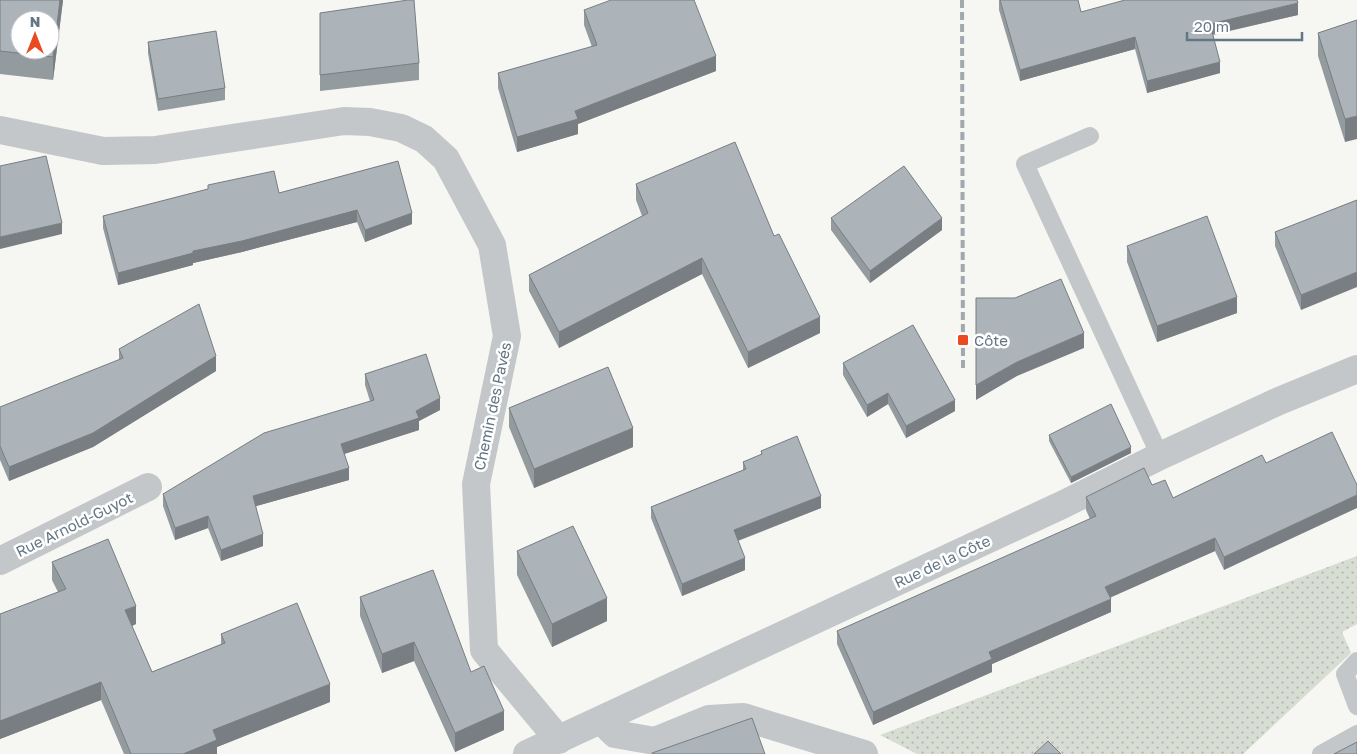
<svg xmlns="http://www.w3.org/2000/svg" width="1357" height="754" font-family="'Golos Text',sans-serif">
  <defs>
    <pattern id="grass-dots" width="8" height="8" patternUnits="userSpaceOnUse" patternTransform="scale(1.25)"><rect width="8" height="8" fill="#d7ddd3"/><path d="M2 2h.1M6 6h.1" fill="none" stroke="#b2b8b1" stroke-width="1.8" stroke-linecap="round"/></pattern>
  </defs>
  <rect width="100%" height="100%" fill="#f6f6f2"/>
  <!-- grass -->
  <path fill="url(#grass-dots)" d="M 1357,556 L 1357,624 L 1342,632 L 1351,653 L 1243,754 L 917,754 L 880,735 Z"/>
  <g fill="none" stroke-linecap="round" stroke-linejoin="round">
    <!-- service -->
    <path stroke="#c3c7ca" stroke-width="18" d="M 1090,136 L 1025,164 L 1160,456
      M 1357,661 L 1345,674 L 1357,706
      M 1321,754 L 1357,734"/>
    <!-- minor -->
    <path stroke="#c3c7ca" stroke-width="28" d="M 0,130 L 103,151 L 155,150 L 344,121 L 370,122 L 401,128 L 424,139 L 446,159 L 492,245 L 507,336 L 476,484 L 484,650 L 559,740
      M 0,561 L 148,487
      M 601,720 L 615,734 L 655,741 L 709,719 L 743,717 L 864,754
      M 527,754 L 1064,504 L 1160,456 L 1279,401 L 1357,369"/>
    <!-- rail -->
    <path stroke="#a1a8ae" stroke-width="4" stroke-dasharray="8 4" stroke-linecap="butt" d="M 962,0 L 963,370"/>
  </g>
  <!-- wall -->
  <path fill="#949b9f" d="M 0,0 L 63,0 L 53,80 L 0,74 Z
    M 999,0 L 1078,0 L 1081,12 L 1298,15 L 1213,35 L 1220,73 L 1147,93 L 1135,49 L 1020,81 L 999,10 Z
    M 584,10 L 716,71 L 578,124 L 578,134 L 517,152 L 498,88 L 498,73 L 592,47 L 584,25 Z
    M 320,13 L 419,63 L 419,80 L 320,91 Z
    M 1357,20 L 1345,142 L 1318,56 L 1318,33 Z
    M 148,42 L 225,88 L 225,100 L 158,111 L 148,53 Z
    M 398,161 L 412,224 L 365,242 L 357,222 L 242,252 L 193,263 L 193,265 L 118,285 L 103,228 L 103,216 L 208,189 L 208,185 L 279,193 Z
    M 636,184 L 774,236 L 820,333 L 748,368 L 702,274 L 559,348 L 529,291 L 529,275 L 642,216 L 636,200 Z
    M 1357,200 L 1301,310 L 1275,246 L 1275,232 Z
    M 831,218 L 942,230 L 870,283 L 831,230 Z
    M 1127,246 L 1237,313 L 1157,342 L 1127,262 Z
    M 119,349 L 216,371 L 93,447 L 9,481 L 0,460 L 0,407 L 119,360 Z
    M 843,363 L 955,411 L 906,438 L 888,404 L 867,417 L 843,375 Z
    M 365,374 L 440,410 L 419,421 L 419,430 L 344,454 L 349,480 L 256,506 L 263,546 L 221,561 L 208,528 L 175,540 L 163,506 L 163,494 L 370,401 L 365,385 Z
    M 509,408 L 633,447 L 534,488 L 509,427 Z
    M 1049,435 L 1131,453 L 1071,483 L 1049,441 Z
    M 761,451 L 821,508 L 738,541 L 745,570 L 682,596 L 651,518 L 651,507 L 743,470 L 743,462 L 761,455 Z
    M 1262,455 L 1224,570 L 1215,551 L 1110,597 L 1111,612 L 992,664 L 992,672 L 873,725 L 837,644 L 837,631 L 1090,519 L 1086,510 L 1086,497 L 1152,485 L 1173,498 Z
    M 517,551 L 607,621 L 552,647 L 517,575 Z
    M 52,562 L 136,624 L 132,626 L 152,672 L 221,644 L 221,634 L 330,702 L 217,747 L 217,754 L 124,754 L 101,700 L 0,739 L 0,614 L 58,592 L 52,580 Z
    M 360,597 L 471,672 L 504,730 L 455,752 L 414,661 L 382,673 L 360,616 Z"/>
  <!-- shaded-wall -->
  <path fill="#787e82" d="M 60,0 L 63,0 L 53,80 L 53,57 Z
    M 1298,3 L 1298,15 L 1210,35 L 1210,24 Z
    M 1135,37 L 1135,49 L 1020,81 L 1020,70 Z
    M 716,56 L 716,71 L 578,124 L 578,134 L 517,152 L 517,137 L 575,111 Z
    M 1220,62 L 1220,73 L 1147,93 L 1147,81 Z
    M 1357,116 L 1357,139 L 1345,142 L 1345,119 Z
    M 357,210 L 357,222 L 242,252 L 193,263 L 193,265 L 118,285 L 118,273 L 193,251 Z
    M 412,213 L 412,224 L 365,242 L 365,230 Z
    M 942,218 L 942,230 L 870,283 L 870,271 Z
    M 62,223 L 62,234 L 0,249 L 0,237 Z
    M 702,258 L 702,274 L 559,348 L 559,332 Z
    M 1357,272 L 1357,287 L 1301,310 L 1301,295 Z
    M 1237,297 L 1237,313 L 1157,342 L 1157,326 Z
    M 820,317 L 820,333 L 748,368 L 748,352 Z
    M 1084,333 L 1084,348 L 1017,376 L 976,400 L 976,385 L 1017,362 Z
    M 216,356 L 216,371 L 93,447 L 9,481 L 9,467 Z
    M 888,393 L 888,404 L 867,417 L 867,405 Z
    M 440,398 L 440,410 L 419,421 L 419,430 L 341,455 L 341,444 L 416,411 Z
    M 955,400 L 955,411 L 906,438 L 906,426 Z
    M 633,428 L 633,447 L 534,488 L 534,469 Z
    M 1131,447 L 1131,453 L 1071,483 L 1071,477 Z
    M 349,468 L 349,480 L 253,507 L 253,496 Z
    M 1357,495 L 1357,508 L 1224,570 L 1224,557 Z
    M 821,496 L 821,508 L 734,542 L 734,530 Z
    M 208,516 L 208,528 L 175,540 L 175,528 Z
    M 263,534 L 263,546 L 221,561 L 221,550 Z
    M 1215,538 L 1215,551 L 1105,600 L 1105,587 Z
    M 745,558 L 745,570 L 682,596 L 682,584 Z
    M 607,598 L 607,621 L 552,647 L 552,624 Z
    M 1111,599 L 1111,612 L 992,664 L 992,672 L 873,725 L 873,712 L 989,652 Z
    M 136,606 L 136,624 L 125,629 L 125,610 Z
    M 414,642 L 414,661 L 382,673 L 382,654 Z
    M 101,682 L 101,700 L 0,739 L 0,721 Z
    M 330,684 L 330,702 L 217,747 L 217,754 L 183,754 L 213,730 Z
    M 504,711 L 504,730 L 455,752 L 455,733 Z"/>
  <!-- building -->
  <path fill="#acb4b9" stroke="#787e82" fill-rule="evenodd" d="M 0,0 L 60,0 L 53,57 L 0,51 ZM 20,20 L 50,20 L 50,50 L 20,50 Z
    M 408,0 L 414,0 L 419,63 L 320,75 L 320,13 Z
    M 611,0 L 694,0 L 716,56 L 575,111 L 578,119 L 517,137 L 498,73 L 597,45 L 584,10 Z
    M 1000,0 L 1078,0 L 1081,12 L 1125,0 L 1297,0 L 1298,3 L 1210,24 L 1220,62 L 1147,81 L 1135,37 L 1020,70 Z
    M 1357,20 L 1357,116 L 1345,119 L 1318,33 Z
    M 216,31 L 225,88 L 158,99 L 148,42 Z
    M 735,142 L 774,236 L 779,234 L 820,317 L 748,352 L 702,258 L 559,332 L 529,275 L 648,213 L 636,184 Z
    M 46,156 L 62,223 L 0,237 L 0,166 Z
    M 398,161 L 412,213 L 365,230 L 357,210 L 242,241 L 193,251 L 193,253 L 118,273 L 103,216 L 208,189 L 208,185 L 274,171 L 279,193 Z
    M 904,166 L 942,218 L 870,271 L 831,218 Z
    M 1357,200 L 1357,272 L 1301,295 L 1275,232 Z
    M 1207,216 L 1237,297 L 1157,326 L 1127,246 Z
    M 1061,279 L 1084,333 L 1017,362 L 976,385 L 976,298 L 1015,298 Z
    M 199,304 L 216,356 L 93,433 L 9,467 L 0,446 L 0,407 L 123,358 L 119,349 Z
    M 913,325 L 955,400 L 906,426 L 888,393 L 867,405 L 843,363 Z
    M 426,354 L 440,398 L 416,411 L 419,418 L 341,444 L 349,468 L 253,496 L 263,534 L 221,550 L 208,516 L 175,528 L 163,494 L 264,433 L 374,400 L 365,374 Z
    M 608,367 L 633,428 L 534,469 L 509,408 Z
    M 1111,404 L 1131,447 L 1071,477 L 1049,435 Z
    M 1332,432 L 1357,485 L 1357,495 L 1224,557 L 1215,538 L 1105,587 L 1111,599 L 989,652 L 992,659 L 873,712 L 837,631 L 1096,516 L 1086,497 L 1144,468 L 1152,485 L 1165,480 L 1173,498 L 1262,455 L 1266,463 Z
    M 797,436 L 821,496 L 734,530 L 745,558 L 682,584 L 651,507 L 746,469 L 743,462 L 762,454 L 761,451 Z
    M 573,526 L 607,598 L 552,624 L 517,551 Z
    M 108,539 L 136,606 L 125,610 L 152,672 L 225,643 L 221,634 L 297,603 L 330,684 L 213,730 L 217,740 L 183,754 L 131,754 L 101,682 L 0,721 L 0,614 L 66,589 L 52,562 Z
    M 433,570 L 471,672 L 484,666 L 504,711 L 455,733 L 414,642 L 382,654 L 360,597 Z
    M 752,718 L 765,754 L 652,754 L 652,753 Z
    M 1048,741 L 1061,754 L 1034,754 Z
    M 1357,742 L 1357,754 L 1334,754 Z"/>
  <!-- markers -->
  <rect fill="#e94a1f" stroke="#fff" stroke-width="2" x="957" y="334" width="12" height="12" rx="2.5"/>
  <g text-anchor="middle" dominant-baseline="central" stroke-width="5" stroke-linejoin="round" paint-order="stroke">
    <!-- poi labels -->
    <g font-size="15" fill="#637684" stroke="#fff" text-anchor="start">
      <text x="974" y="340">Côte</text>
    </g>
    <!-- street labels -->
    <g font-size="15" fill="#637684" stroke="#fff">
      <text transform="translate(492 406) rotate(-78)">Chemin des Pavés</text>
      <text transform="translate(74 524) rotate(-26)">Rue Arnold-Guyot</text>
      <text transform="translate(942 561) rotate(-25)">Rue de la Côte</text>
    </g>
  </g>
  <!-- north arrow -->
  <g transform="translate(35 35)"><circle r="24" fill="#ffffff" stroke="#c1c8ce"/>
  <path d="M0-4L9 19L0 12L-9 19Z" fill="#e94a1f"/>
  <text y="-8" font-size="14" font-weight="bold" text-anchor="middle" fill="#637684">N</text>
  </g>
  <!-- scale -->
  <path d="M1187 32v8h115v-8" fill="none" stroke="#637684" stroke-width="2.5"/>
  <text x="1194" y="32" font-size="15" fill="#637684" stroke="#ffffff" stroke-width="4" paint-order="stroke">20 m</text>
</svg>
